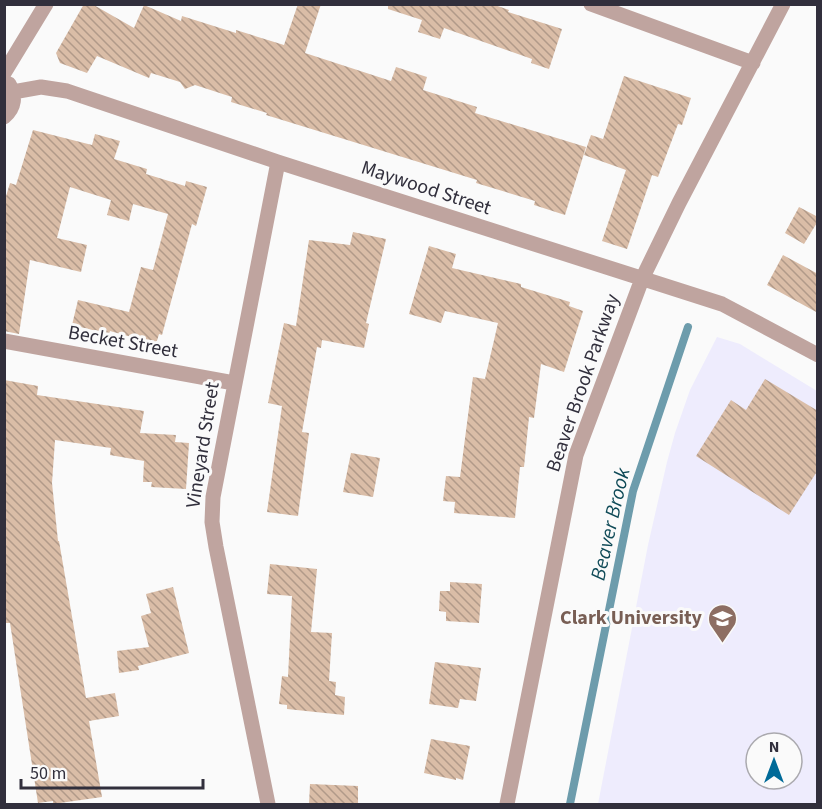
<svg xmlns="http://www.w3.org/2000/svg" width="822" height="809" font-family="'Source Sans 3',sans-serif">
  <defs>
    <pattern id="building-back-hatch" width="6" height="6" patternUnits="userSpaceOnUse" patternTransform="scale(1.5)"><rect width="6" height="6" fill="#dabda7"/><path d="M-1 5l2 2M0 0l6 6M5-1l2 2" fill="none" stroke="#b19a89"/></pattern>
  </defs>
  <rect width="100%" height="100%" fill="#fafafa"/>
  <!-- built -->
  <path fill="#eeecfd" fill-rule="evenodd" d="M 717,337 L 740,344 L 817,391 L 817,804 L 598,804 L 648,545 L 667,462 L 675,433 L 690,390 ZM 756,743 L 792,743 L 792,779 L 756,779 Z"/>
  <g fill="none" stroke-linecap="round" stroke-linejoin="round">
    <!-- stream -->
    <path stroke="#6d9cac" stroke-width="8" d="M 570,804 L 633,491 L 688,327"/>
  </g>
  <!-- building -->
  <path fill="url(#building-back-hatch)" d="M 84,4 L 92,4 L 134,28 L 144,5 L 181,21 L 182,16 L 236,33 L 236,30 L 284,45 L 298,4 L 321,4 L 305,53 L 391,81 L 396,67 L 427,77 L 423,90 L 477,107 L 475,113 L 586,147 L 565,215 L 534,205 L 535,201 L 476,183 L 477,180 L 266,115 L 267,113 L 231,102 L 232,97 L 195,85 L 185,89 L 180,82 L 151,73 L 149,78 L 97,56 L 87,73 L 60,63 L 56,53 Z
    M 388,4 L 492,4 L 509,10 L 508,12 L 562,29 L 549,69 L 531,63 L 532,59 L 444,28 L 440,39 L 418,32 L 422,20 L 388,9 Z
    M 624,76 L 691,98 L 682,125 L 678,124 L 658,177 L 652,175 L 627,249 L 602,241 L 626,170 L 584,155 L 591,135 L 603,139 Z
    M 33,130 L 92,145 L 95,134 L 120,141 L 114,159 L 147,169 L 146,174 L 185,186 L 186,181 L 207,187 L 196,226 L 192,224 L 162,335 L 159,334 L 156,344 L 110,331 L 109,334 L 72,325 L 78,300 L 129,312 L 141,267 L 153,270 L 168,214 L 133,204 L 129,221 L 107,215 L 111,200 L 70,187 L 57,238 L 87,245 L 81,272 L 30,260 L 19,334 L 4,331 L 4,203 L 10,183 L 16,185 Z
    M 799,207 L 818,217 L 818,221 L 804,244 L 785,233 Z
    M 353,232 L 386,239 L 366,323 L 369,324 L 364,348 L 322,340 L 321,348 L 317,347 L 302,432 L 309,433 L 298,516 L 267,512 L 282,406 L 268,403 L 284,323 L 296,326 L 309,240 L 350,245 Z
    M 429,246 L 456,254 L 452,268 L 521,284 L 521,287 L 570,302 L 569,306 L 583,311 L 564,372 L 541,364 L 534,418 L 529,417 L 524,467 L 520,467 L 515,518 L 454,513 L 455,502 L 443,501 L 446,476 L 460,477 L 473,377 L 485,379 L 498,323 L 445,311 L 441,323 L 409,314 Z
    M 783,255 L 818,274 L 818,313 L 767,285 Z
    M 765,379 L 818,411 L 818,470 L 789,515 L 696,456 L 731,400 L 746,410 Z
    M 4,380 L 38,386 L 37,395 L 144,411 L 140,433 L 176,435 L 175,442 L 189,443 L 186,489 L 151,487 L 152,482 L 143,482 L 144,461 L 110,455 L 111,448 L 55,440 L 52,483 L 58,541 L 59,541 L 86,698 L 115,693 L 119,716 L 89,721 L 102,797 L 53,804 L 53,801 L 38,803 L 10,623 L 4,623 Z
    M 351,453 L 380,458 L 373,497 L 343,492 Z
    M 270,564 L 317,569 L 311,632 L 332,633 L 329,681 L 336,682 L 335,695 L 345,697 L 344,715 L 287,709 L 287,705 L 279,704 L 282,676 L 288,677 L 292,596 L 267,594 Z
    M 450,582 L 482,584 L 479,623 L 446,621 L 446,612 L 439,611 L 440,591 L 450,591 Z
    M 173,587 L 189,653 L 138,666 L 139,670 L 119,673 L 117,651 L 149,647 L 141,616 L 151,613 L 146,594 Z
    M 435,662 L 481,668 L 476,701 L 460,699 L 458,708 L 429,704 Z
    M 431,739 L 470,746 L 463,780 L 456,778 L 456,780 L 424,773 Z
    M 310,784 L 358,786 L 358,804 L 309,804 Z"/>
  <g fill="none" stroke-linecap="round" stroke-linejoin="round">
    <!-- minor -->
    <path stroke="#bfa49f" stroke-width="15" d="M 591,4 L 753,63
      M 4,73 L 46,4
      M 13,92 L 41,87 L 67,91 L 278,162 L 722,304 L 818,355
      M 4,117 C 15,108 16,96 9,84
      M 4,341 L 234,383
      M 268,804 L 216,547 L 212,522 L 213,497 L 278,162
      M 507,804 L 576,455 L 642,279 L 679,203 L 783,4"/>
  </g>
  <!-- icons -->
  <defs>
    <symbol id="university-pin" viewBox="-11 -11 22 30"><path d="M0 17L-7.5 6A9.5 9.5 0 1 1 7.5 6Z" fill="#8d6e63" stroke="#fafafa"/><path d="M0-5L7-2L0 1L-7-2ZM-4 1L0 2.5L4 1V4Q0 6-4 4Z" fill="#fff"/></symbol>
  </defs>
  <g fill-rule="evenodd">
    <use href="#university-pin" x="706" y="602" width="33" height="45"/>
  </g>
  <g text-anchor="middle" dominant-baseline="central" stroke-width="6" stroke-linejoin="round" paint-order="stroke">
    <!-- street labels -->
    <g font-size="20" fill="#312f3c" stroke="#fafafa">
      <text transform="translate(426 188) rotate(18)">Maywood Street</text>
      <text transform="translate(123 342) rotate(10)">Becket Street</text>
      <text transform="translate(583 383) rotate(-71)">Beaver Brook Parkway</text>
      <text transform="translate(203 445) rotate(-81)">Vineyard Street</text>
    </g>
    <!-- education labels -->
    <g font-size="20" font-weight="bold" fill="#785e54" stroke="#fafafa" text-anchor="end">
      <text x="702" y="618">Clark University</text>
    </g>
    <!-- water labels -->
    <g font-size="21" font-style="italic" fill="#0f4a57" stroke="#fafafa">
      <text transform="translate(610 524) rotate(-77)">Beaver Brook</text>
    </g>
  </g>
  <!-- border -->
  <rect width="822" height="809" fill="none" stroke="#312f3c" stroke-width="12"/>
  <!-- north arrow -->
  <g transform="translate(774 761)"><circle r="28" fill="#fafafa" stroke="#aaa9ae" stroke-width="1.5"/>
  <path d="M0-4.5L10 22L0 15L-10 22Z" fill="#006a98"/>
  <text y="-9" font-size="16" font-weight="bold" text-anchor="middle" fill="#312f3c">N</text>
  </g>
  <!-- scale -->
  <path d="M21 779v9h182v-9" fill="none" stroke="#312f3c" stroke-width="3"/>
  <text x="30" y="779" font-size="18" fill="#312f3c" stroke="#fafafa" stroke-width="4.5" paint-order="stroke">50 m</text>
</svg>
